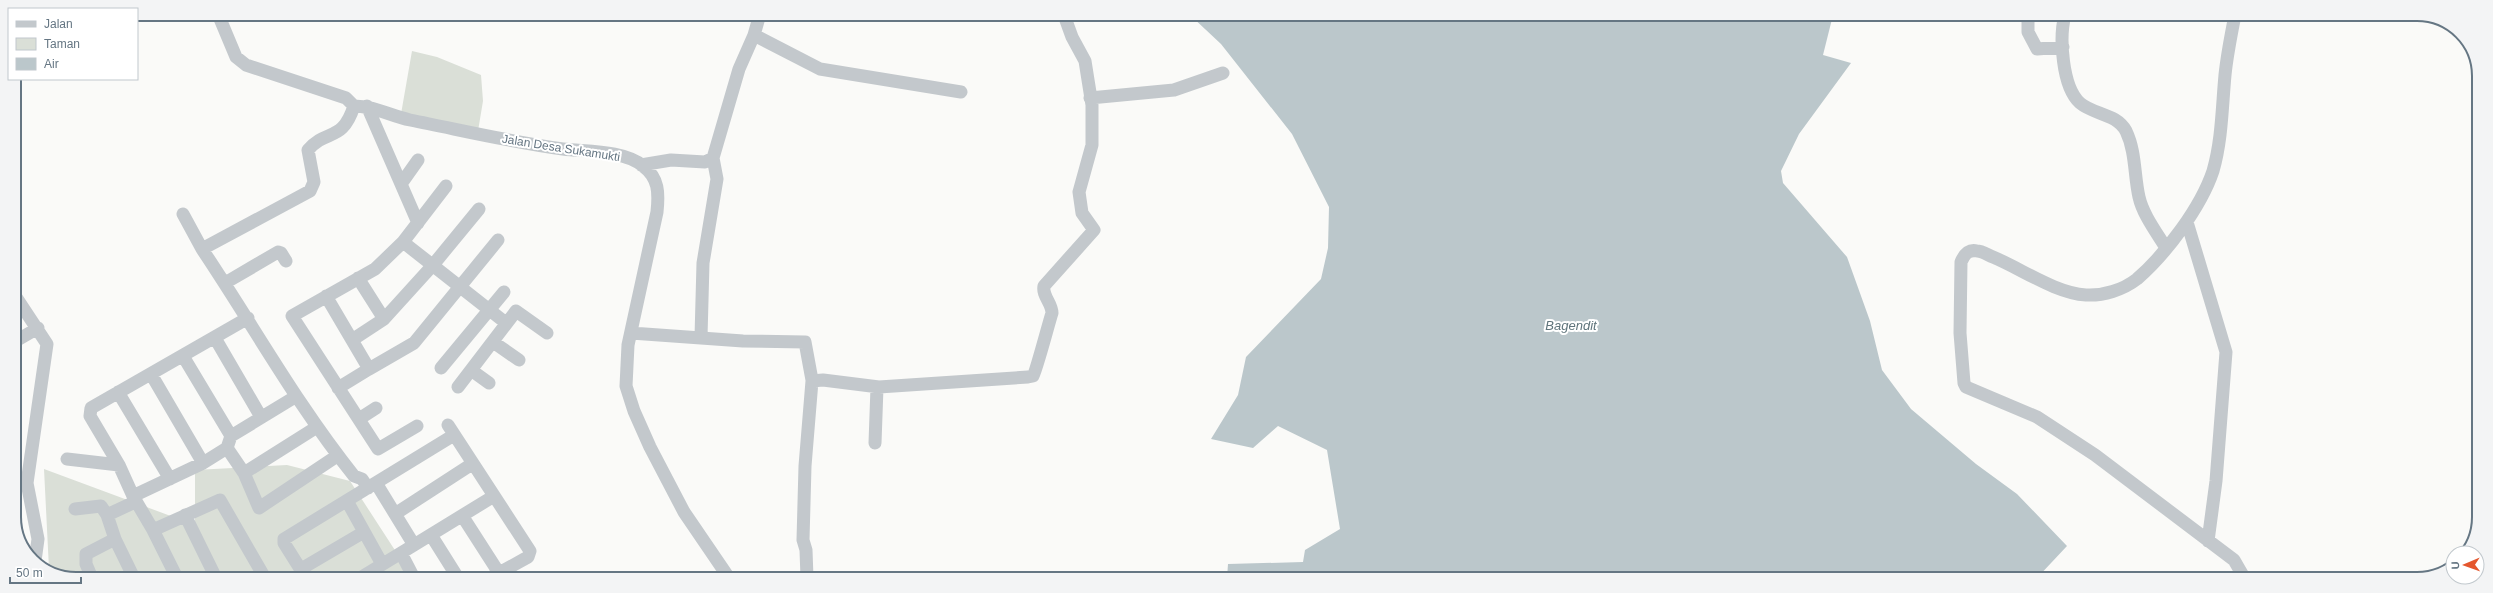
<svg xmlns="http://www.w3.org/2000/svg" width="2493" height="593" font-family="Helvetica,sans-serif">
  <rect width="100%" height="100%" fill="#fafaf8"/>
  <!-- green -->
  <path fill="#dadfd7" d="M 412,51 L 437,57 L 481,75 L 483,101 L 478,131 L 401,114 Z
    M 287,465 L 350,481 L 413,578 L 64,578 L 49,569 L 44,469 L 195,525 L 195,470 Z"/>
  <!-- water -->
  <path fill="#bbc7cb" d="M 1190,15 L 1833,15 L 1823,55 L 1851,63 L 1799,134 L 1781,171 L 1783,183 L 1847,257 L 1870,321 L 1882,370 L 1911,409 L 1976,464 L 2017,494 L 2067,546 L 2036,579 L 1227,578 L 1228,564 L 1303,562 L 1305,550 L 1340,529 L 1327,450 L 1278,426 L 1253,448 L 1211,439 L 1238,395 L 1246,357 L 1321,279 L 1328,248 L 1329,207 L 1292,134 L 1221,44 Z"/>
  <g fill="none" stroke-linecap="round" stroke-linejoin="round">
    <!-- minor -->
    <path stroke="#c3c8cc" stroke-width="13" d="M 218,14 L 236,57 L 246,65 L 346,98 L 354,106 C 374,106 391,116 410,120 C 461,130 511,142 563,149 C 587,152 623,150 643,166 C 659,178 659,193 657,212 L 628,345 L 626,386 L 634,411 L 650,447 L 684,512 L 729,578
      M 2028,15 L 2028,32 L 2037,49 L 2063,47
      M 2065,15 C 2059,37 2062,87 2080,103 C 2094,115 2116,113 2126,131 C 2136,152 2134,175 2139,197 C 2143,215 2157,233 2166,248
      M 2235,15 C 2231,35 2227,55 2225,75 C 2222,107 2222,140 2213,171 C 2201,207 2166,254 2137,279 C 2123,290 2103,296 2086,295 C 2055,293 2022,269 1993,257 C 1988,255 1982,251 1977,251 C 1968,249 1964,255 1961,262 L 1960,333 L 1964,383 L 1966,387 L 2037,417 L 2095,455 L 2234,560 L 2245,579
      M 754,35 L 820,69 L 961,92
      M 1090,98 L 1174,90 L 1223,73
      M 354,106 C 342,143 327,128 308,150 L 314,182 L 310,191 L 202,249 C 253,325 297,405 354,476 L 362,479 L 368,488
      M 367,106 L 418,223
      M 641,165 L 671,160 L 705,162 L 713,158 L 739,69 L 754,35 L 760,14
      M 401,184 L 418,160
      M 183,214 L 202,249
      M 2187,222 L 2226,352 L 2216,481 L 2208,541
      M 403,242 L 506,323
      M 358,278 L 384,319
      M 225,283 L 278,252 L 281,253 L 286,261
      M 14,294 L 47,344 L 27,483 L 38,539 L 35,561
      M 326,296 L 369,369 L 338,388
      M 248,318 L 91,408 L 90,416 L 119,465 L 133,496 L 203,463 L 227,448 L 231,436 L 295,397
      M 631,333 L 743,341 L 805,342 L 812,380
      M 701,337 L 703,263 L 717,179 L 713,158
      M 215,338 L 261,417
      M 352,340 L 384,319 L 433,265 L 479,209
      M 14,342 L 38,328
      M 493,342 L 519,360
      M 183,356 L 231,436
      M 441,368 L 504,292
      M 369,369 L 414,343 L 498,240
      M 471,370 L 489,383
      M 151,374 L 203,463
      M 458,387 L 516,311 L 547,333
      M 118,392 L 170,479
      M 359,419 L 376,408
      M 448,425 L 530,551 L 528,557 L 490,578
      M 417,426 L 378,449 L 292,316 L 375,269 L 403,242 L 446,186
      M 875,443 L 877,387
      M 227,448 L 244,473 L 259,508 L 337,456
      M 67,459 L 119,465
      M 244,473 L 317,427
      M 376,483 L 414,545
      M 133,496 L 153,530 L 177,578
      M 347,501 L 382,564
      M 75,509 L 101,506 L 107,515
      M 395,514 L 472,464
      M 185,515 L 216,578
      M 463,517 L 499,573
      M 153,530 L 220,500 L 265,578
      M 431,535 L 458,578
      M 301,569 L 364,532
      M 92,578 L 86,564 L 86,554 L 115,539
      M 134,578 L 115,539 L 107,515 L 135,502
      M 306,578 L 284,543 L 284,539 L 454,435
      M 360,578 L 401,553
      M 414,578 L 401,553 L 494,496
      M 807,578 L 806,550 L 803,540 L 805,466 L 812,381 L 823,380 L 879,387 L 1028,377 L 1033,376 C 1036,372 1049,322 1052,313 C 1052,303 1042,296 1044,286 L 1094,230 L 1082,213 L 1079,192 L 1092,145 L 1092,105 L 1085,61 L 1072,37 L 1064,15"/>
  </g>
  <g text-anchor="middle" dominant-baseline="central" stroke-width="4" stroke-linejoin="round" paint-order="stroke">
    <!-- street labels -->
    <g font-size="12" fill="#657683" stroke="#fff">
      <text transform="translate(561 148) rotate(9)">Jalan Desa Sukamukti</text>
    </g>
    <!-- water labels -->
    <g font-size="13" font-style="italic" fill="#60757c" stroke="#fff">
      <text x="1571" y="325">Bagendit</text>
    </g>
  </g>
  <!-- crop -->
  <path d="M0 0H2493V593H0ZM76 21H2417A55 55 0 0 1 2472 76V517A55 55 0 0 1 2417 572H76A55 55 0 0 1 21 517V76A55 55 0 0 1 76 21Z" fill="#f3f4f5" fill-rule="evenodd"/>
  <path fill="none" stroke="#657683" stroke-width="2" d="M76 21H2417A55 55 0 0 1 2472 76V517A55 55 0 0 1 2417 572H76A55 55 0 0 1 21 517V76A55 55 0 0 1 76 21Z"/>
  <!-- legend -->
  <rect x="8" y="8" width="130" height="72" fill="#ffffff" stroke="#c1c8cd"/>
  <rect x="16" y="21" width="20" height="6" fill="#c3c8cc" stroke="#c1c8cd"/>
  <text x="44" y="28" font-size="12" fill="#657683">Jalan</text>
  <rect x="16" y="38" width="20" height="12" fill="#dadfd7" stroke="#c1c8cd"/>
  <text x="44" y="48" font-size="12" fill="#657683">Taman</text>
  <rect x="16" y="58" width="20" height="12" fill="#bbc7cb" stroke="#c1c8cd"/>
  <text x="44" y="68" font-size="12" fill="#657683">Air</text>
  <!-- north arrow -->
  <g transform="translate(2465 565) rotate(268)"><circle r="19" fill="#ffffff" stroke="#c1c8cd"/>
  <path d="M0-3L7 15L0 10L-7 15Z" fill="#e4572e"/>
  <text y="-6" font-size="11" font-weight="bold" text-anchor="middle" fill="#657683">U</text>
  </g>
  <!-- scale -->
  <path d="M10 577v6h71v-6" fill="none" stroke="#657683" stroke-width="2"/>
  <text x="16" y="577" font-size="12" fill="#657683" stroke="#ffffff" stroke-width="3" paint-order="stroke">50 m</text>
</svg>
